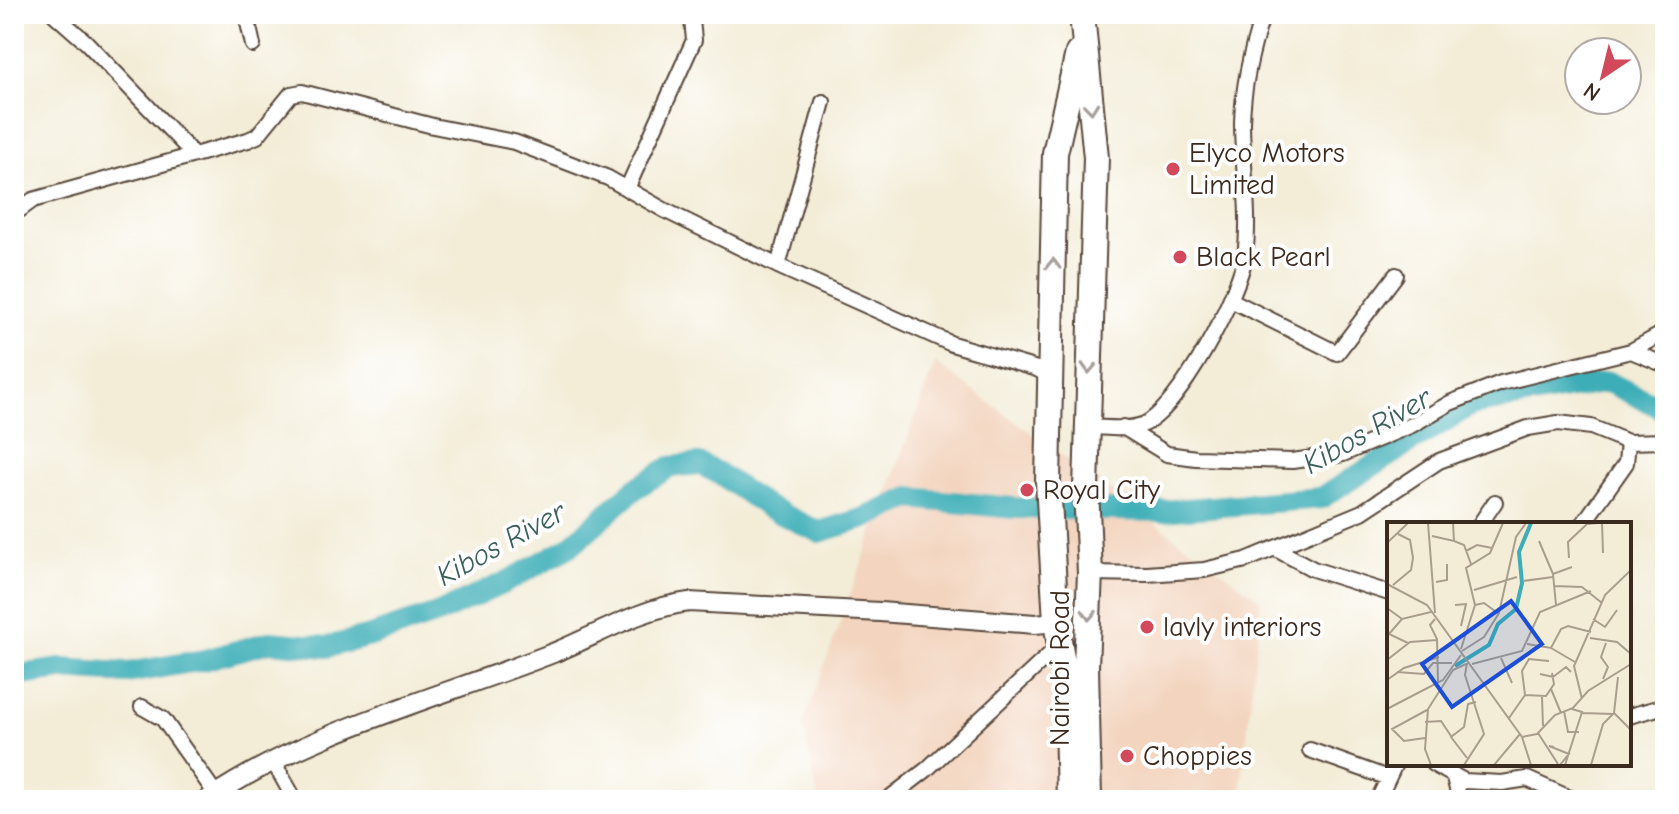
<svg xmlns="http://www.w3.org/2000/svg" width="1679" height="814" font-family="'Comic Neue',sans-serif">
  <rect width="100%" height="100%" fill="#fff"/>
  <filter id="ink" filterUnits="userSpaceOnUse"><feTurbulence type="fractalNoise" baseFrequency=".0125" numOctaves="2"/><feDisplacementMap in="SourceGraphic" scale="16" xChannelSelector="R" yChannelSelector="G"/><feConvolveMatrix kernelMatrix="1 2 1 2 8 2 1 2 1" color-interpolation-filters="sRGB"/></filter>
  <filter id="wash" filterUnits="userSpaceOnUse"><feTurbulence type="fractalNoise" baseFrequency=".006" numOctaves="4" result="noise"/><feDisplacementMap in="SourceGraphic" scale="32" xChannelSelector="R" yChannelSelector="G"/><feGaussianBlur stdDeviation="1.8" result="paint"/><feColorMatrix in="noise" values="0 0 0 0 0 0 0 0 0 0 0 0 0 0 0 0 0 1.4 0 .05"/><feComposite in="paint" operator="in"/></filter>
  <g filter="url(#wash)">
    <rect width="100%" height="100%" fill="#f3ecd7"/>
    <!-- built -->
    <path fill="#f3d4be" d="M 935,363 L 1261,600 L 1240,800 L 818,800 L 803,724 Z"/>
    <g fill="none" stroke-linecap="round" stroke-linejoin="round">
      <!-- river -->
      <path stroke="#3daeb7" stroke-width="22" d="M 14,676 L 61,669 L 127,673 L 204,660 L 269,642 L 327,647 L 370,636 L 437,614 L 506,582 L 569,547 L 636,488 L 670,467 L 699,464 L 718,473 L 767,507 L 819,532 L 865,518 L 910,498 L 1014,508 L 1162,511 L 1321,498 L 1471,405 L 1608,382 L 1665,410"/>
    </g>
  </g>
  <g filter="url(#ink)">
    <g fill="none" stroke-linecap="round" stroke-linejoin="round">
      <defs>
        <path id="street" d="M 54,14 L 87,43 L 194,155
          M 246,14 L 253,45
          M 627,189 L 694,40 L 692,20 L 685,14
          M 14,214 L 33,200 L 248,140 L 257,136 L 291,94 L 302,92 L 433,126 L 514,142 L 608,178 L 664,210 L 778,266 L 952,344 L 1037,369 L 1050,376
          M 778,266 L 823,102
          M 1231,300 L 1337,353 L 1396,275
          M 1631,351 L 1665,365
          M 1088,427 C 1104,427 1126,431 1142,425 C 1179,411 1239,294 1245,256 C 1251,212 1242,166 1242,122 C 1243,86 1252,47 1263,14
          M 1123,427 L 1167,454 L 1196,458 L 1292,461 L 1343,454 L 1412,425 L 1450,403 L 1501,383 L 1631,351 L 1665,332
          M 1480,524 L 1495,502
          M 1583,524 L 1626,463 L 1628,442
          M 1276,549 L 1313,569 L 1389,593
          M 1090,573 L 1147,574 L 1204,570 L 1246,560 L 1362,512 L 1439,461 L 1528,428 L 1558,423 L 1591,427 L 1628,442 L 1665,441
          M 142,707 L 163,719 L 220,800
          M 1629,716 L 1665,706
          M 1310,750 L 1388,778
          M 273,761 L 295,800
          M 1433,764 L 1464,781 L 1502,783 L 1527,779 L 1574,800
          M 1454,778 L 1460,800
          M 887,800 L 926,770 L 1050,654
          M 1378,800 L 1395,764"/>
        <path id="secondary" d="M 207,800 C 306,732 441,697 553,653 C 598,635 640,608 689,602 L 880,612 L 1035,624 L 1056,622"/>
        <path id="highway" d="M 1082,14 L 1096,158 L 1086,489 L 1090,573 L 1086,666 L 1089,800
          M 1069,800 L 1066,682 L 1056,622 L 1048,482 L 1055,153 L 1078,53"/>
      </defs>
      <!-- street casing -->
      <use href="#street" stroke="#57473a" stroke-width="18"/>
      <!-- secondary casing -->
      <use href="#secondary" stroke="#57473a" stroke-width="22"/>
      <!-- highway casing -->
      <use href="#highway" stroke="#57473a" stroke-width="28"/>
      <!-- street -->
      <use href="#street" stroke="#fff" stroke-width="14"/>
      <!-- secondary -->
      <use href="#secondary" stroke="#fff" stroke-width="18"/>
      <!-- highway -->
      <use href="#highway" stroke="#fff" stroke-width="24"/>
    </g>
    <!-- one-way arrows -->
    <defs><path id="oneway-chevron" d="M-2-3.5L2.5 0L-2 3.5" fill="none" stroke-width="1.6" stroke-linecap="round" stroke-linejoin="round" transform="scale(2)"/></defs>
    <g stroke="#a79f9a">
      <use href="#oneway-chevron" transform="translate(1091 108) rotate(84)"/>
      <use href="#oneway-chevron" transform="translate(1053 264) rotate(-89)"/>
      <use href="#oneway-chevron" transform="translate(1089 368) rotate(92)"/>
      <use href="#oneway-chevron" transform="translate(1089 615) rotate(93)"/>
    </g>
  </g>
  <!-- markers -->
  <g fill="#d1495b" stroke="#fff" stroke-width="3">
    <circle cx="1173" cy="169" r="8"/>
    <circle cx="1180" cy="257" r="8"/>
    <circle cx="1027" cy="490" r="8"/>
    <circle cx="1147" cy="627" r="8"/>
    <circle cx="1127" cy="756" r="8"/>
  </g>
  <g text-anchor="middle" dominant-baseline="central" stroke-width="8" stroke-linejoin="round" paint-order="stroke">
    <!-- poi labels -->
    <g font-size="28" fill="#3b2a1e" stroke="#fff" text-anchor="start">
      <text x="1189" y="153">Elyco Motors<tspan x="1189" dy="32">Limited</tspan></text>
      <text x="1196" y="257">Black Pearl</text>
      <text x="1043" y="490">Royal City</text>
      <text x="1163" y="627">lavly interiors</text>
      <text x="1143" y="756">Choppies</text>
    </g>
    <!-- street labels -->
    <g font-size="28" fill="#3b2a1e" stroke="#fff">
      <text transform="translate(1060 668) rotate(-90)">Nairobi Road</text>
    </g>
    <!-- water labels -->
    <g font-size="30" font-style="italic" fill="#3c5f5b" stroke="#fff">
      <text transform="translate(1367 431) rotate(-30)">Kibos River</text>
      <text transform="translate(501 544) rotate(-29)">Kibos River</text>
    </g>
  </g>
  <!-- overview -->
  <g transform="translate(1387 522)">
    <rect width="244" height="244" fill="#f3ecd7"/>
    <path fill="none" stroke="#3daeb7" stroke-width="4" d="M 68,144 L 102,123 L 111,102 L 129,87 L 135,61 L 132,30 L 144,1"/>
    <path fill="none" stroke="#a99e8d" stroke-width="2" d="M 41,1 L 48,91M 215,1 L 216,31M 45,14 L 67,19 L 66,1M 67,19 L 77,23 L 84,42M 152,19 L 166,52M 0,21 L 21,1M 79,29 L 90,23 L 105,26M 182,36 L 181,20 L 200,2 L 211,1M 136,59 L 166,55M 49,60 L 60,58 L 60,42M 0,62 L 40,83 L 135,215 L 144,243M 6,63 L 24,48 L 26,36 L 23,18 L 11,12M 167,64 L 195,65 L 215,81M 87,68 L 130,55M 68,83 L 79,82 L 74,104M 88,83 L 97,81 L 112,92M 169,83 L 166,52 L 185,45M 0,86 L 15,97 L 44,90M 15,97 L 2,112 L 21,121M 48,97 L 43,103 L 50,117 L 51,160M 206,97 L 218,105 L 230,88M 203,116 L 230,120 L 244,132M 140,122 L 164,126 L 174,107 L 181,104 L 204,110M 164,126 L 188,140M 74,127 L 88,83 L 79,46 L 103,31 L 116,1M 75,129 L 97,115 L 112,91 L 129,15 L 139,1M 114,136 L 125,161M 0,138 L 23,120 L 50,118M 85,142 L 135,129 L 153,90 L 204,69M 10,150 L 37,152 L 46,141 L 65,141M 153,152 L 166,155 L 179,145 L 184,150M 216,157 L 221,145 L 214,135 L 219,121M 0,158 L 17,146 L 52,135M 164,167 L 174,191M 138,173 L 159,174 L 167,162 L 165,151M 155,175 L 156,204M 195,177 L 187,144 L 218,73 L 244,48M 0,187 L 56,158 L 74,133M 177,189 L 181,210 L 192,210M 195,191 L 226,192M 227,191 L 244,208M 122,196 L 138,173 L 135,149 L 142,137 L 162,139M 38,200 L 54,199 L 64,214M 151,211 L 171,242M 135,215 L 150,212 L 168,193 L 186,186 L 201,169 L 244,142M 38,216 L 17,219 L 5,207 L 40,188M 167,225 L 162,224 L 182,232 L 173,243M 80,236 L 64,215 L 77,205 L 81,182 L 89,180M 44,243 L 38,227 L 41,187 L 66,148 L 79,142M 77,243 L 97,212 L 78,153 L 80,141M 107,243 L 133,212M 178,243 L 195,190 L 185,187M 204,243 L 216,202 L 227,191 L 231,155"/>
    <path fill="#1d4ed8" fill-opacity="0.15" stroke="#1d4ed8" stroke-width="4" d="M 124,79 L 155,122 L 65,185 L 35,142 Z"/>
    <rect width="244" height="244" fill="none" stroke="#3b2a1e" stroke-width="4"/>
  </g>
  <!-- margin -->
  <rect width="1679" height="814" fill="none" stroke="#fff" stroke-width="48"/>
  <!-- north arrow -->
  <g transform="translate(1603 76) rotate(215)"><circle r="38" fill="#ffffff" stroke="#b1aaa5" stroke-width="2"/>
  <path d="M0-6L14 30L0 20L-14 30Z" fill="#d1495b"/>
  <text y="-12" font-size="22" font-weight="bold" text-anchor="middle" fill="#3b2a1e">N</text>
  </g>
</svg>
